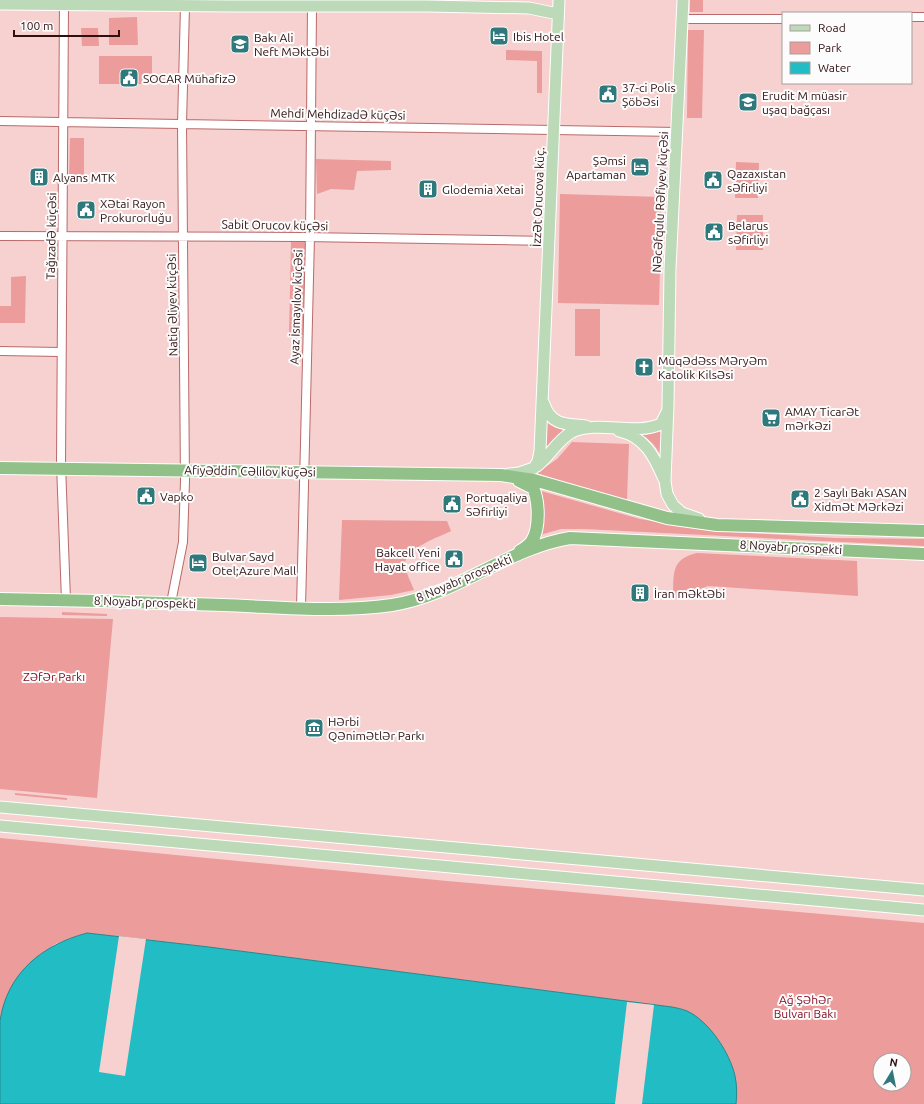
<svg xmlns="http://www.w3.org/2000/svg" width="924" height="1104" font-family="Ubuntu,sans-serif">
  <rect width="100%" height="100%" fill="#f6d1d0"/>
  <!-- green -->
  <path fill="#eb9c9b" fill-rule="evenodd" d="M 690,0 L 703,0 L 703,12 L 690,12 Z
    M 137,17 L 138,45 L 109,45 L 109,18 Z
    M 81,28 L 98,28 L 99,46 L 82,46 Z
    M 688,30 L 704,30 L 702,118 L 687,118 Z
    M 506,50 L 542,51 L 542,93 L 537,93 L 537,61 L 506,60 Z
    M 99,56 L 152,56 L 152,84 L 99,84 Z
    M 70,138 L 84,138 L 84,178 L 69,178 Z
    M 316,159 L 391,161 L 391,170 L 357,171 L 354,190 L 331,189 L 317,194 Z
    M 736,162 L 759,163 L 758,198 L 735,198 Z
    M 560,194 L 662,197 L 659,305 L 558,303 Z
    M 737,215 L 763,215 L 763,250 L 736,250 Z
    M 291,242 L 305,242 L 303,335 L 289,335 Z
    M 26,276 L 25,323 L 0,323 L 0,306 L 11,306 L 11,277 Z
    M 575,309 L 600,309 L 600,356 L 575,356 Z
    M 546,422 L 554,427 L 563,430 L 545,454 Z
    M 662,430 L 662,458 C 656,446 651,440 639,434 Z
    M 572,442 L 629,444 L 627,500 L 571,485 L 537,473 L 557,459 Z
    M 541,491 L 640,519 L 713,531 L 835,538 L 924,539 L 924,546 L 584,529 L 561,529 L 540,535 Z
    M 342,520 L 447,521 L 451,531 C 439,537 403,549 405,566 C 406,573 411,582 414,590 L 391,595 L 339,600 Z
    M 697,553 L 857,561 L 858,596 L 708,586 L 700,589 L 698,598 L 673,598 C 674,575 670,559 697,553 Z
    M 62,612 L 107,614 L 107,616 L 62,615 Z
    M 0,617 L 113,619 L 97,798 L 0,789 Z
    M 15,793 L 67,798 L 67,800 L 15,795 Z
    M 0,838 L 447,881 L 924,923 L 924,1104 L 736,1104 C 738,1079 728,1047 709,1030 C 699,1020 684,1014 672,1007 L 209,947 L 87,933 L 55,944 L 25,967 L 7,996 L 0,1023 ZM 880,1060 L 904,1060 L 904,1084 L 880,1084 Z"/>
  <!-- water -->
  <path fill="#21bcc4" stroke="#25888e" d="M 87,933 L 209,947 L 672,1007 C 677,1008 682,1009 687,1011 C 709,1021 730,1053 735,1076 C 737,1085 737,1095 736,1104 L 0,1104 C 0,1078 0,1047 0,1021 C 7,973 42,945 87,933 Z"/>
  <!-- pier -->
  <path fill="#f6d1d0" d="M 119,936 L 146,939 L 125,1076 L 99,1072 Z
    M 627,1002 L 654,1005 L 642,1104 L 615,1104 Z"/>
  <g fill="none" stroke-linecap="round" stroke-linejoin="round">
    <defs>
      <path id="minor" d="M 64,4 L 61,464 L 66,600
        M 911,17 L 924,17
        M 682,19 L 783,19
        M 0,121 L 677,132
        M 0,236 L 303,237 L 550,241
        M 0,351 L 61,352
        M 171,603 L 183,542 L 185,481 L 182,124 L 185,6
        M 301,608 L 310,237 L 312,6"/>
      <path id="major" d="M 683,0 L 670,269 L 668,405 L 665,481 L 667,494 L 673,505 L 682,513 L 699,519
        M 0,4 L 231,6 L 427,6 L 529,8 L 558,14
        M 544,404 C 551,426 567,424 586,426
        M 619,431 C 645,437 654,456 664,479
        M 537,466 C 549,457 558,439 572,432 C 598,420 635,436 661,424 L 667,412
        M 509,474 L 519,473 L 534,468 L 538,461 L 540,451 L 559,0
        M 0,807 L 924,890
        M 0,826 L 924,910"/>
      <path id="highway" d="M 0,468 L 501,475 L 534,480 L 667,518 L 717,525 L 924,531
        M 519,481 L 533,488 C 539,501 540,528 532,541 C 529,545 525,548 520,551
        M 0,599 C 75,600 149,602 223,605 C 279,607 337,613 392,605 C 456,595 508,548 570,538 L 924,554"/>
    </defs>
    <!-- minor casing -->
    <use href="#minor" stroke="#ba6a6a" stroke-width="10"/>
    <!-- major casing -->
    <use href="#major" stroke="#fff" stroke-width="13"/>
    <!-- highway casing -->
    <use href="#highway" stroke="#fff" stroke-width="14"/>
    <!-- minor -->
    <use href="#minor" stroke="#fff" stroke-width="8"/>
    <!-- major -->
    <use href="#major" stroke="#bddab8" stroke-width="11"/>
    <!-- highway -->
    <use href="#highway" stroke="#91c188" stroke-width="12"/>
  </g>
  <!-- icons -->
  <defs>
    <symbol id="hotel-square" viewBox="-11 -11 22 22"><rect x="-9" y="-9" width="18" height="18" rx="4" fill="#2f797d" stroke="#fcfcfc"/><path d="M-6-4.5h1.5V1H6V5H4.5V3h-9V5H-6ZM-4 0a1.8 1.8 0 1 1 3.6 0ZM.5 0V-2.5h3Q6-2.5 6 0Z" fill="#fff"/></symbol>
    <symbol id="university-square" viewBox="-11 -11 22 22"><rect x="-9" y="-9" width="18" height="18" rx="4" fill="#2f797d" stroke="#fcfcfc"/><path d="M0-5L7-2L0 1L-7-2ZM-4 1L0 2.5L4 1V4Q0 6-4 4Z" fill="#fff"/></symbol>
    <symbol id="civic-square" viewBox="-11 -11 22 22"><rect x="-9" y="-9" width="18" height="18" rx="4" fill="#2f797d" stroke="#fcfcfc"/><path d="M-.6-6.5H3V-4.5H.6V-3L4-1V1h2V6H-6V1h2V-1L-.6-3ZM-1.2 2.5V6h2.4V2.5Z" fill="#fff"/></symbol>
    <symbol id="school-square" viewBox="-11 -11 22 22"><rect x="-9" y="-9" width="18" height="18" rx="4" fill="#2f797d" stroke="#fcfcfc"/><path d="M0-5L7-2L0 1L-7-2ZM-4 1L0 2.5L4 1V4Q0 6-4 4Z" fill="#fff"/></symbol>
    <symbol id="building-square" viewBox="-11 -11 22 22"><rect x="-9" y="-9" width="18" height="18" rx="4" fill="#2f797d" stroke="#fcfcfc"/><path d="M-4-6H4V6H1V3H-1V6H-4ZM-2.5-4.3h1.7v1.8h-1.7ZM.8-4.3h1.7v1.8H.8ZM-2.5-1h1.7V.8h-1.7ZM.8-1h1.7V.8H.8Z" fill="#fff"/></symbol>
    <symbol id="church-square" viewBox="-11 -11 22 22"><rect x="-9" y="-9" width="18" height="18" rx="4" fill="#2f797d" stroke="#fcfcfc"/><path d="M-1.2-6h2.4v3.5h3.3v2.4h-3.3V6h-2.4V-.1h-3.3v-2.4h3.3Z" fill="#fff"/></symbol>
    <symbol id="supermarket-square" viewBox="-11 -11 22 22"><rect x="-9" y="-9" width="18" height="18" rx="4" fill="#2f797d" stroke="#fcfcfc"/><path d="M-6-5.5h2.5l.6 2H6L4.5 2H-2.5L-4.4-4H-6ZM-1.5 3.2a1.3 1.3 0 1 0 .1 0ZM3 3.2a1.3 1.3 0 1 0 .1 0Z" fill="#fff"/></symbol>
    <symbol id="museum-square" viewBox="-11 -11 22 22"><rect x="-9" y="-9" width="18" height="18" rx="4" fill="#2f797d" stroke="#fcfcfc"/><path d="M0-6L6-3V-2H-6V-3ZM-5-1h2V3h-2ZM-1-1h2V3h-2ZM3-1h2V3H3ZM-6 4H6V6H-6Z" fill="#fff"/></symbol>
  </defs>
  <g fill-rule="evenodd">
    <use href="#hotel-square" x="488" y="25" width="22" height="22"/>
    <use href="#university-square" x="229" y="33" width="22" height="22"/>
    <use href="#civic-square" x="118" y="67" width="22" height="22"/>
    <use href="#civic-square" x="597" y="83" width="22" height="22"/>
    <use href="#school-square" x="737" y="91" width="22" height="22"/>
    <use href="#hotel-square" x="629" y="156" width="22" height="22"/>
    <use href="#building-square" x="28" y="166" width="22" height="22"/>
    <use href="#civic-square" x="702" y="169" width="22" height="22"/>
    <use href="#building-square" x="417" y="178" width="22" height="22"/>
    <use href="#civic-square" x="75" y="199" width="22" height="22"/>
    <use href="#civic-square" x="703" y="221" width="22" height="22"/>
    <use href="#church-square" x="633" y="356" width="22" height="22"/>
    <use href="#supermarket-square" x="760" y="407" width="22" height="22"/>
    <use href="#civic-square" x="135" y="485" width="22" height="22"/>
    <use href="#civic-square" x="789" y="488" width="22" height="22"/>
    <use href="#civic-square" x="441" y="493" width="22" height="22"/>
    <use href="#civic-square" x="443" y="548" width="22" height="22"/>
    <use href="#hotel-square" x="187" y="552" width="22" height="22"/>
    <use href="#building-square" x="629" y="582" width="22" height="22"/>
    <use href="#museum-square" x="303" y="717" width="22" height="22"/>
  </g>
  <g text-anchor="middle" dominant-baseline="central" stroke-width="4" stroke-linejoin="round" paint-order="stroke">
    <!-- poi labels -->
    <g font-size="12" fill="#2f1011" stroke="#fcfcfc" text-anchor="start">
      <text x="513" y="36">Ibis Hotel</text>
      <text x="254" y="37">Bakı Ali<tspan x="254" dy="14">Neft Məktəbi</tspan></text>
      <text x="143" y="78">SOCAR Mühafizə</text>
      <text x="622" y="87">37-ci Polis<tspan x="622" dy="14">Şöbəsi</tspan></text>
      <text x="762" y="95">Erudit M müasir<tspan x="762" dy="14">uşaq bağçası</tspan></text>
      <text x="626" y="160" text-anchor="end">Şəmsi<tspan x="626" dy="14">Apartaman</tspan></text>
      <text x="727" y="173">Qazaxıstan<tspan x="727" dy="14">səfirliyi</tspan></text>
      <text x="53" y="177">Alyans MTK</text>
      <text x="442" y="189">Glodemia Xetai</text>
      <text x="100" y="203">Xətai Rayon<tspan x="100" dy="14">Prokurorluğu</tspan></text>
      <text x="728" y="225">Belarus<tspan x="728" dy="14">səfirliyi</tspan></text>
      <text x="658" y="360">Müqədəss Məryəm<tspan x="658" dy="14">Katolik Kilsəsi</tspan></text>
      <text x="785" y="411">AMAY Ticarət<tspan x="785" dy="14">mərkəzi</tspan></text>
      <text x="814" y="492">2 Saylı Bakı ASAN<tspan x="814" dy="14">Xidmət Mərkəzi</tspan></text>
      <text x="160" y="496">Vapko</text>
      <text x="466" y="497">Portuqaliya<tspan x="466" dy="14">Səfirliyi</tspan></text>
      <text x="440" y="552" text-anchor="end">Bakcell Yeni<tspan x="440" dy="14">Hayat office</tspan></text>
      <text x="212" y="556">Bulvar Sayd<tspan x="212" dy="14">Otel;Azure Mall</tspan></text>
      <text x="654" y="593">İran məktəbi</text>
      <text x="328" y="721">Hərbi<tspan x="328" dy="14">Qənimətlər Parkı</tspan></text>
    </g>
    <!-- street labels -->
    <g font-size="12" fill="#2f1011" stroke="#fcfcfc">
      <text transform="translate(338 114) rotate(1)">Mehdi Mehdizadə küçəsi</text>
      <text transform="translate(538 197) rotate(-88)">İzzət Orucova küç.</text>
      <text transform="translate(660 202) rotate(-87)">Nəcəfqulu Rəfiyev küçəsi</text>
      <text transform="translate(275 225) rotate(1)">Sabit Orucov küçəsi</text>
      <text transform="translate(51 236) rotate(-89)">Tağızadə küçəsi</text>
      <text transform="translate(172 305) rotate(-91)">Natiq Əliyev küçəsi</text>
      <text transform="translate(296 307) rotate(-88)">Ayaz İsmayılov küçəsi</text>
      <text transform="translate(250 471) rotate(1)">Afiyəddin Cəlilov küçəsi</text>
      <text transform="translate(791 547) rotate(3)">8 Noyabr prospekti</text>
      <text transform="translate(464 578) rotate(-23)">8 Noyabr prospekti</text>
      <text transform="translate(145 602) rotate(2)">8 Noyabr prospekti</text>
    </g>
    <!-- park labels -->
    <g font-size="12" fill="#81091f" stroke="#fcfcfc">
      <text x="54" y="676">Zəfər Parkı</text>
      <text x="805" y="999">Ağ Şəhər<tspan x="805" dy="14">Bulvarı Bakı</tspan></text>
    </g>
  </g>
  <!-- legend -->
  <rect x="782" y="12" width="130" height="72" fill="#fcfcfc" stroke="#aa9e9e"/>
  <rect x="790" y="25" width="20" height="6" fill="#bddab8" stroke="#aa9e9e"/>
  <text x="818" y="32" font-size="12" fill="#2f1011">Road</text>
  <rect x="790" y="42" width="20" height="12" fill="#eb9c9b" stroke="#aa9e9e"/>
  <text x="818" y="52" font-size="12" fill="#2f1011">Park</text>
  <rect x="790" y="62" width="20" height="12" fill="#21bcc4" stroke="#aa9e9e"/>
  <text x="818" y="72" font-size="12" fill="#2f1011">Water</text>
  <!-- north arrow -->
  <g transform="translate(892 1072) rotate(10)"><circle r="19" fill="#fcfcfc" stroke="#aa9e9e"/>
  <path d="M0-3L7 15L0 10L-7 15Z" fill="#2f797d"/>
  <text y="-6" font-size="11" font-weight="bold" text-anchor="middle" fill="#2f1011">N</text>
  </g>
  <!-- scale -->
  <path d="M14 30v6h105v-6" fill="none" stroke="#2f1011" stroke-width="2"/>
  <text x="20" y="30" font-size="12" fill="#2f1011" stroke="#fcfcfc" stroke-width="3" paint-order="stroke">100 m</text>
</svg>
